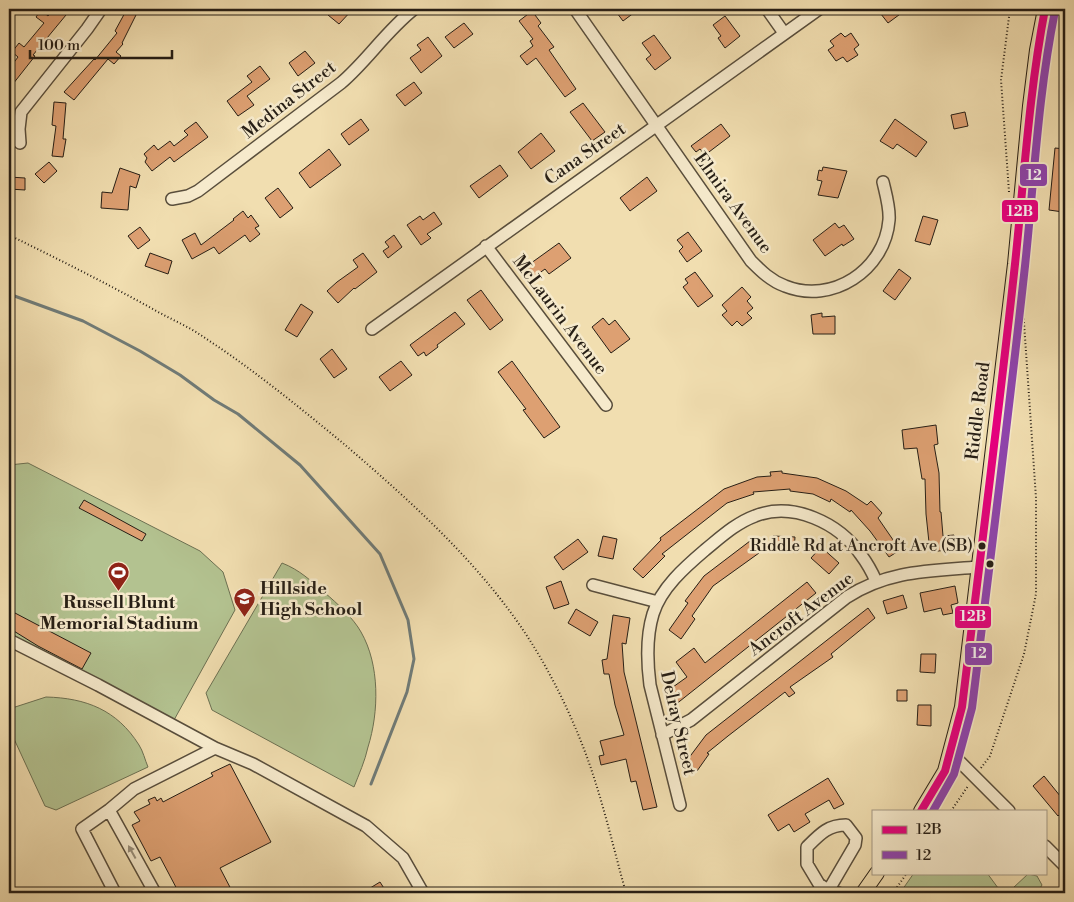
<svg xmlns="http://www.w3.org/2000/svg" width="1074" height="902" font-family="'Libre Bodoni',serif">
  <rect width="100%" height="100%" fill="#f1deb0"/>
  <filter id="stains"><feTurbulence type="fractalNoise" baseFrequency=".004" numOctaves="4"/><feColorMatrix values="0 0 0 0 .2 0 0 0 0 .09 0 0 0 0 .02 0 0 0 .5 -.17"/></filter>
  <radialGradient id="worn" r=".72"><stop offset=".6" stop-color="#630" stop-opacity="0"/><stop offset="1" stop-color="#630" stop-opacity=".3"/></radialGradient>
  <!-- green -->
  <path fill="#b3c290" stroke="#6c7052" d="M 28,463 L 200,551 L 223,572 L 235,610 L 174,720 L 9,636 L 9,465 Z
    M 282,563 C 300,570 311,581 325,593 C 337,603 354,619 361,632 C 380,665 379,712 368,747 C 365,761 359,774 354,787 L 212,710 L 206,693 Z
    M 46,697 C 86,698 117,710 139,745 C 143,751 145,760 148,767 L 56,810 L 45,806 L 9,728 L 9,709 Z
    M 914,873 L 987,873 L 1001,892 L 1013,888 L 1028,874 L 1037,876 L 1042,885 L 1037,893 L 900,893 Z"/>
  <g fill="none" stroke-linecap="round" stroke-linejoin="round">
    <!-- stream -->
    <path stroke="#707b77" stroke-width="3" d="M 9,294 L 83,321 L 140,351 L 180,375 L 214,400 L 238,414 L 300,465 L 380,554 L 408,620 L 414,659 L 407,692 L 371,784"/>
  </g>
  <!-- building -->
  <path fill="#dda072" stroke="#261e15" d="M 54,9 L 58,9 L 66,15 L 33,55 L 35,56 L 9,89 L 9,69 L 18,57 L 12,52 L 19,43 L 24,47 L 44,23 L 36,17 L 41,10 L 48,16 Z
    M 127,9 L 139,9 L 122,43 L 123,44 L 116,52 L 121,56 L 114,64 L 108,59 L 74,100 L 64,92 L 94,59 L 95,60 L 117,33 L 115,31 Z
    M 334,9 L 353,9 L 339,24 L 328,15 Z
    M 614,9 L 639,9 L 623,21 Z
    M 877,9 L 907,9 L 888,23 Z
    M 532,11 L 541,23 L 538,26 L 554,47 L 549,50 L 576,89 L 565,97 L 536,58 L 527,65 L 520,56 L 533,46 L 530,41 L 533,39 L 519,21 Z
    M 725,16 L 740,36 L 725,48 L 718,38 L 721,36 L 713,25 Z
    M 464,23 L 473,34 L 454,48 L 445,37 Z
    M 841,33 L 845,37 L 851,33 L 859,45 L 854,49 L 858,55 L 847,62 L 843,57 L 836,61 L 828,50 L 834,46 L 830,41 Z
    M 654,35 L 671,58 L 655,70 L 646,59 L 651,55 L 642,43 Z
    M 428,37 L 442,56 L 421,73 L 410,58 L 421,50 L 417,45 Z
    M 305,51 L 315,63 L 298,76 L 289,63 Z
    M 260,66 L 270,79 L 247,96 L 254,105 L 238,116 L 227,101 L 252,82 L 247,76 Z
    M 414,82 L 422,93 L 405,106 L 396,95 Z
    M 54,102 L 66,103 L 63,139 L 66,139 L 63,157 L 52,156 L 56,126 L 52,125 Z
    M 583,103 L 605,132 L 592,141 L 570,112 Z
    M 965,112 L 968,126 L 954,129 L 951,115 Z
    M 361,119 L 369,130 L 349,145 L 341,134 Z
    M 895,119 L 927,142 L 916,157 L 897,144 L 893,149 L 880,141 Z
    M 196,122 L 208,137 L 174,162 L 170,157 L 152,171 L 145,162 L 147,158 L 144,154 L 154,145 L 158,150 L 170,141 L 174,146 L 188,135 L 184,131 Z
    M 721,124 L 730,136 L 705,155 L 700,149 L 696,152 L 691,146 Z
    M 541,133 L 555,151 L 531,169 L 518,152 Z
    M 1055,148 L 1065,149 L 1065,199 L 1063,212 L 1049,210 Z
    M 329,149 L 341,165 L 310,188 L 299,173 Z
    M 49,162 L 57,171 L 44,183 L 35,174 Z
    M 500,165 L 508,176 L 479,198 L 470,186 Z
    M 823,167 L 847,171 L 838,198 L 818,195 L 822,181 L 817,180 L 819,170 L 822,171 Z
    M 120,168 L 140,175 L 136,188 L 130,186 L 128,210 L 101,208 L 102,192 L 112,193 Z
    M 9,177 L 25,178 L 25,190 L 9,189 Z
    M 647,177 L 657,191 L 630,211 L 620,198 Z
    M 278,188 L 293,208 L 280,218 L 265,198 Z
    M 243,211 L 248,218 L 251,215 L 259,226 L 255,228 L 260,234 L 250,242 L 245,235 L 219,254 L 214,247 L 192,259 L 182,240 L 195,233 L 201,245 L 234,220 L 233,219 Z
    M 434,212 L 442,224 L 427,234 L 431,238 L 421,245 L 407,225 L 420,216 L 423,220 Z
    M 923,216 L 938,220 L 930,245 L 915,241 Z
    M 835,223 L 839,228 L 844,225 L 854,239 L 843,246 L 842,244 L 825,256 L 813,240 Z
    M 140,227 L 150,240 L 138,249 L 128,236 Z
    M 688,232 L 702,251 L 687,262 L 679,251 L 683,247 L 677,240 Z
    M 394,235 L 402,247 L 388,258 L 383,251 L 389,247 L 385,242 Z
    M 559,243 L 571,258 L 549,274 L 545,269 L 534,277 L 527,266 Z
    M 150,253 L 172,261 L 168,274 L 145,266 Z
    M 363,253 L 377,272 L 355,289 L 354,288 L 338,303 L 327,291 L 337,282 L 358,267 L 353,260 Z
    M 899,269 L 911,278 L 895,300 L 883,291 Z
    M 695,272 L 713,296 L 698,307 L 683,287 L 688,283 L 685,279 Z
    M 742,287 L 751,297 L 747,301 L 753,308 L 747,313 L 752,318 L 742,326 L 737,321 L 732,326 L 722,315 L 727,311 L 722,305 Z
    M 481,290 L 503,320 L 490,330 L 467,300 Z
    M 301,304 L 313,312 L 297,337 L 285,330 Z
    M 455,312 L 465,324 L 437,345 L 438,347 L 426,356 L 424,352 L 418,356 L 410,345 Z
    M 822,313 L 822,317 L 835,316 L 835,334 L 813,334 L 811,315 Z
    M 603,318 L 609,325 L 615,320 L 630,339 L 611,353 L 592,327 Z
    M 332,349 L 347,369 L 334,378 L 320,359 Z
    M 401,361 L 412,375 L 390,391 L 379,377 Z
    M 512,361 L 560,427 L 544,438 L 523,410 L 526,409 L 498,372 Z
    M 936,425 L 938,444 L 934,445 L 939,473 L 940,512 L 941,512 L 943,536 L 954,535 L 955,549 L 930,552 L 926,514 L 925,479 L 922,479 L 917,448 L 904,449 L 902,430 Z
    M 782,471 L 782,473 L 817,478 L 846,491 L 867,505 L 871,501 L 882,513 L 878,518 L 900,550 L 889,557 L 870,531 L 851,510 L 850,512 L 831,499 L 830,502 L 813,494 L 790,491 L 790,489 L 753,492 L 754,494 L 727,503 L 662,554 L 665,556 L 643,578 L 633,569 L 661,540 L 660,538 L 724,489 L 757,477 L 771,476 L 770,472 Z
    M 84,500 L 146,534 L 142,541 L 79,508 Z
    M 603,536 L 617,539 L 613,559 L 598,556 Z
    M 773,536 L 795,537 L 794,552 L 771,550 Z
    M 578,539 L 588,552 L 563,570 L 554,557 Z
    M 750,541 L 759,553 L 713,586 L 692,616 L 695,619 L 681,639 L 669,630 L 688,603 L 685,601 L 704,576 Z
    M 821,547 L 839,563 L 829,574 L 811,558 Z
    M 561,581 L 569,604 L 554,609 L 546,587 Z
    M 807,582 L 816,593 L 675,705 L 666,692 L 687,677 L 676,662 L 694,648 L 705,663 Z
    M 955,586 L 958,603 L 951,605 L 953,613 L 943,615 L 941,608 L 924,612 L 920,593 Z
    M 903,595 L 907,608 L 887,614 L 883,601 Z
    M 868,608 L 875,618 L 831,654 L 833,657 L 790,687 L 795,693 L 789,697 L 785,692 L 728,736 L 707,753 L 709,754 L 697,771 L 685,763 L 706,735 Z
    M 576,609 L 598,622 L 590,636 L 568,623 Z
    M 15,613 L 91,653 L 82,669 L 38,646 L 9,628 L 9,623 Z
    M 613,615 L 630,618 L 626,644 L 622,643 L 624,672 L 657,807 L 643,810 L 636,781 L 631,782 L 626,759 L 601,765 L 599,756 L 604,755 L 600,741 L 624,735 L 615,705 L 609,674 L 604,674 L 602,660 L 607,659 Z
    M 921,654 L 936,654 L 935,673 L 920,672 Z
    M 897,690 L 907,690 L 907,701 L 897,701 Z
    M 918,705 L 931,705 L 931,726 L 917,725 Z
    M 230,764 L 271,842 L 220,868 L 233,893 L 179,893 L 160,857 L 151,861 L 132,825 L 140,821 L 134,812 L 150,804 L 148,800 L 155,797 L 157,801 L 161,798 L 163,802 L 213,776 L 211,773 Z
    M 1044,776 L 1065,802 L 1065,809 L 1058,816 L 1033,786 Z
    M 828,778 L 844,804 L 834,809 L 829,800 L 805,814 L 810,822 L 794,832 L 789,824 L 778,831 L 768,815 Z
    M 380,882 L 387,893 L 362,893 Z"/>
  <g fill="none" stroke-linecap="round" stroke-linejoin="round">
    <defs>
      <path id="minor" d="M 575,9 L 751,261 C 761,271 771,281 785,286 C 832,305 885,270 889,220 C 890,208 886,195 883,182
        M 767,9 L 784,33
        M 20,143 L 19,129 L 21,112 L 87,29 L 101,9
        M 172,199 L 188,196 L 198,191 L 341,83 C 367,61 386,31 414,9
        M 486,246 L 606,405
        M 372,329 L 819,9
        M 593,585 L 658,602
        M 9,640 L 98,685 L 215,748
        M 662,735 L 691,720 L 847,597 C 889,570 930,571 978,567
        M 951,753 L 1009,811
        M 680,805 L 650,685 C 647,662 646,637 653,614 C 661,588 685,567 705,550 C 721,537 736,523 755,516 C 793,501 839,523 861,555 C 867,563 872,572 876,581
        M 109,810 L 155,893
        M 1045,846 L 1065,866
        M 115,893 L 82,829 L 109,810 L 134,789 L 215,748 L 253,764 L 366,826 L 403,858 L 423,893
        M 830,893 L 831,886 L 855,845 L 856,838 L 846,825 C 828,825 820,834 807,847 L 807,864 L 819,884 L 830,892 L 838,893"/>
      <path id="major" d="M 921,811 L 945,771 L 962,707 L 1015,264 L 1030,106 L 1037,50 L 1045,9
        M 863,893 L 877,873"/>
    </defs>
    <!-- minor casing -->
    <use href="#minor" stroke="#594e3c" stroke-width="14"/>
    <!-- major casing -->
    <use href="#major" stroke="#261e15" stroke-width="16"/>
    <!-- path -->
    <path stroke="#261e15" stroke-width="2" stroke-dasharray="1 2.5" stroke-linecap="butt" d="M 1009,192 L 1001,80 L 1010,9
      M 9,235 C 60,260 110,285 160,313 C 175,321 191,328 205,338 C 254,370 299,407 344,444 C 422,511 502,583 550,675 C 562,697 573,721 582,744 C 601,792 612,843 626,893
      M 981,768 L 990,756 L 1024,654 L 1036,594 L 1036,498 L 1023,308 L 1027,275 L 1026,274
      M 951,811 L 968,786
      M 893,893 L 907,873"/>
    <!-- minor -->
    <use href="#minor" stroke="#f6eacc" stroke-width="11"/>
    <!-- major -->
    <use href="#major" stroke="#f1deb0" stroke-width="14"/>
    <defs>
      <path id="bus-1" d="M 921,811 L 945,771 L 962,707 C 980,559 999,412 1015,264 C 1024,179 1029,93 1045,9"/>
      <path id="bus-2" d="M 933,811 L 954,774 L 972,708 C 990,561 1009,413 1025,266 C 1034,181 1038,95 1055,11"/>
    </defs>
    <!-- bus-1 casing -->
    <use href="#bus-1" stroke="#f6eacc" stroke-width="11"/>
    <!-- bus-2 casing -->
    <use href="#bus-2" stroke="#f6eacc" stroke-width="11"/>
    <!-- bus-1 -->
    <use href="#bus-1" stroke="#e5007d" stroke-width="8"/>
    <!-- bus-2 -->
    <use href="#bus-2" stroke="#8e44ad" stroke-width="8"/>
  </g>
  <!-- one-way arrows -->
  <defs><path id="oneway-solid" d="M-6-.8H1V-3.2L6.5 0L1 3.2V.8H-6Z" transform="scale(1.25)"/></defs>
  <use fill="#988e7a" href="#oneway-solid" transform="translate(132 852) rotate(-119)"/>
  <!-- icons -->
  <defs>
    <symbol id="stadium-pin" viewBox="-11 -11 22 30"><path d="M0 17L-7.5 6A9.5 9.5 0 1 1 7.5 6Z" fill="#8f2418" stroke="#f6eacc"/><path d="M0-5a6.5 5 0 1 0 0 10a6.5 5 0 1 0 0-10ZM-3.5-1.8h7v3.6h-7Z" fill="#fff"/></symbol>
    <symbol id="school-pin" viewBox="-11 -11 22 30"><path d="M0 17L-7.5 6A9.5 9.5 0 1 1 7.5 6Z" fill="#8f2418" stroke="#f6eacc"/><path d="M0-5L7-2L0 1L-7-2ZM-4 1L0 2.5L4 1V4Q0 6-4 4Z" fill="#fff"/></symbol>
  </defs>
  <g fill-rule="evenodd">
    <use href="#stadium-pin" x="106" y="560" width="25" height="34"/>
    <use href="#school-pin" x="232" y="586" width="25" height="34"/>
  </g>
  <!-- markers -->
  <g fill="#261e15" stroke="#f6eacc" stroke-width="2">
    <circle cx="982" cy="546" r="4.5"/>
    <circle cx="990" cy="564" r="4.5"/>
  </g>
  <g text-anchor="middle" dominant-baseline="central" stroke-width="5" stroke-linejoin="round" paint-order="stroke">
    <!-- bus labels -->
    <g font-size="17" fill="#261e15" stroke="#f6eacc" text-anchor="end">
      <text x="973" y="546">Riddle Rd at Ancroft Ave (SB)</text>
    </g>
    <!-- street labels -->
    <g font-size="18" fill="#261e15" stroke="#f6eacc">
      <text transform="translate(289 100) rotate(-38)">Medina Street</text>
      <text transform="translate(585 154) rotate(-35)">Cana Street</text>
      <text transform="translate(733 203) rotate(54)">Elmira Avenue</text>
      <text transform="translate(560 315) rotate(53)">McLaurin Avenue</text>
      <text transform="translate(978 411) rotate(-83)">Riddle Road</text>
      <text transform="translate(801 614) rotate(-37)">Ancroft Avenue</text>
      <text transform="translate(678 723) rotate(77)">Delray Street</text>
    </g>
    <!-- poi labels -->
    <g font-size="18" font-weight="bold" fill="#261e15" stroke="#f6eacc" text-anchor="start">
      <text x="260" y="588">Hillside<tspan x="260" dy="21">High School</tspan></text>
      <text x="119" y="602" text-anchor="middle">Russell Blunt<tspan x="119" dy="21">Memorial Stadium</tspan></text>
    </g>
  </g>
  <g stroke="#f6eacc" stroke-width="2">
    <rect x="1019" y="163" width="29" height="24" rx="5" fill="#8e44ad"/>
    <rect x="1001" y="199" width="38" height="24" rx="5" fill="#e5007d"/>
    <rect x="954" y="605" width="38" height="24" rx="5" fill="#e5007d"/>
    <rect x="964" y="642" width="29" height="24" rx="5" fill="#8e44ad"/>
  </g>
  <g font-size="14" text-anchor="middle" font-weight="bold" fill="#fff">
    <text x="1034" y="180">12</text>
    <text x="1020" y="216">12B</text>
    <text x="973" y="621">12B</text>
    <text x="979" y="658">12</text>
  </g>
  <!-- margin -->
  <rect width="1074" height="902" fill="none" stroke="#f1deb0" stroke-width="30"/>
  <rect x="10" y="10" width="1054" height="882" fill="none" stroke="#261e15" stroke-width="2.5"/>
  <rect x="15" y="15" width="1044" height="872" fill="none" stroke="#261e15"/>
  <!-- legend -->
  <rect x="872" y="810" width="175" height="65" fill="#f6eacc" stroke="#a39883"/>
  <rect x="882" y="826" width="25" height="8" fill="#e5007d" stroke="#a39883"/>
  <text x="916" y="834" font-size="15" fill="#261e15">12B</text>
  <rect x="882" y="851" width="25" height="8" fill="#8e44ad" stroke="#a39883"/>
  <text x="916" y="860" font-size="15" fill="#261e15">12</text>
  <!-- scale -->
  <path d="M30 50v8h142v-8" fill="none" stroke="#261e15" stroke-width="2.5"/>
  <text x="38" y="50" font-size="15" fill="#261e15" stroke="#f6eacc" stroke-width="4" paint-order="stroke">100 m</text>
  <rect width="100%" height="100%" filter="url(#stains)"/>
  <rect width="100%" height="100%" fill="url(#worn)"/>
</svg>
